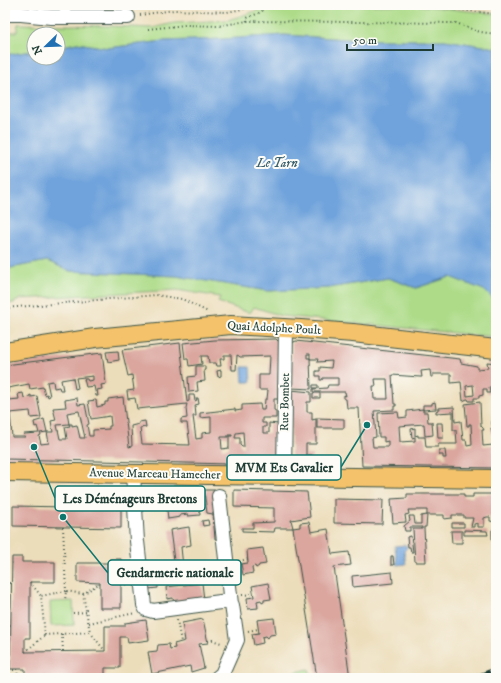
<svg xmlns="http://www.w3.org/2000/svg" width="501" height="683" font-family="'IM FELL DW Pica',serif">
  <rect width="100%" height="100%" fill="#fdfcf7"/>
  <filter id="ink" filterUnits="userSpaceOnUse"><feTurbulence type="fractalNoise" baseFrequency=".025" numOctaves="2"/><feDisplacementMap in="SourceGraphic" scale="8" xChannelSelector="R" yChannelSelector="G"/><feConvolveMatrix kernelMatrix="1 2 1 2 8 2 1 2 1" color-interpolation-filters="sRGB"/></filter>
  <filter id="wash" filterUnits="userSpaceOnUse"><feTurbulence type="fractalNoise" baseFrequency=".012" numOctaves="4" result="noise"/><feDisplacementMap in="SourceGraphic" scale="16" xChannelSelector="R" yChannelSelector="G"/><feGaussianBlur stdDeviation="0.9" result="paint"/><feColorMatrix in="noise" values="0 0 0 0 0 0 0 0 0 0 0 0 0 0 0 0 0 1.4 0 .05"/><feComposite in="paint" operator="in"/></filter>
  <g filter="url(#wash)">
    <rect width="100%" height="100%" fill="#ecddba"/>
    <!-- green -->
    <path fill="#addb88" stroke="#668c5e" d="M 263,5 L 416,5 L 496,14 L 496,48 L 445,40 L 361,40 L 284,35 L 223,39 L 164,41 L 108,48 L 77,43 L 58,47 L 58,34 L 34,34 L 34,51 L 5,55 L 5,32 L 17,32 L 18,24 L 109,26 L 152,28 L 174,23 L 228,20 L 259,10 L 260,6 Z
      M 47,261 L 70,271 L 176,276 L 268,291 L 329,288 L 388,278 L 416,288 L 450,277 L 484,290 L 496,302 L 496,337 L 282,316 L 254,307 L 250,313 L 218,302 L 220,297 L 177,290 L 19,299 L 14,303 L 5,304 L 5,269 Z
      M 73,601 L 74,625 L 51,626 L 50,602 Z
      M 309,669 L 311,678 L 270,678 Z"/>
    <!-- water -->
    <path fill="#6fa3db" stroke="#477088" d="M 284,35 L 361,40 L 445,40 L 496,48 L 496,302 L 484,290 L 450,277 L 416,288 L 388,278 L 329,288 L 268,291 L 176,276 L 70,271 L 47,261 L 5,269 L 5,55 L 34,51 L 34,58 L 58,58 L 58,47 L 77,43 L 108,48 L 164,41 L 223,39 Z
      M 242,367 L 250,367 L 251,382 L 243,382 Z
      M 406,545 L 407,548 L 404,551 L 406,564 L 397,565 L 395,546 Z"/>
    <g id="blocks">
      <!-- building -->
      <path fill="#daa69e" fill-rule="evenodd" d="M 276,339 L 279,342 L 278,399 L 274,399 L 274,410 L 276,411 L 276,418 L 262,418 L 262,423 L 266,423 L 266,427 L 263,427 L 263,433 L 269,433 L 269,423 L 278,424 L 277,465 L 5,459 L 5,365 L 102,353 L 106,384 L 101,385 L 102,389 L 97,390 L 98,396 L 96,396 L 94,386 L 86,387 L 84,379 L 87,379 L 88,381 L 93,380 L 93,376 L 76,378 L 78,388 L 75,389 L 73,378 L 61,380 L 63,390 L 60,390 L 59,387 L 54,388 L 53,381 L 47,382 L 50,396 L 48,397 L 47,394 L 45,395 L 43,387 L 30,389 L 29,384 L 8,388 L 9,400 L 19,399 L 18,394 L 23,393 L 24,398 L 29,397 L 29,396 L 31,395 L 31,397 L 37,396 L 41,417 L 31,418 L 30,411 L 10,413 L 12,437 L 25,437 L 24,434 L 39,433 L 37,426 L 35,427 L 34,422 L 44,419 L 47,432 L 40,433 L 41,435 L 39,436 L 41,444 L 49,443 L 47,432 L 53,432 L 51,421 L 56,420 L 53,408 L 66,407 L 65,400 L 77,398 L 78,405 L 85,404 L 89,424 L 87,425 L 89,436 L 93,436 L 93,430 L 109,429 L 109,426 L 111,426 L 110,416 L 91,419 L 88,401 L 96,400 L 97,407 L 105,405 L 105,402 L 108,402 L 108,399 L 123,397 L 129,447 L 132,446 L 131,426 L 139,424 L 139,422 L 145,421 L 146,427 L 140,428 L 142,444 L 190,445 L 187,423 L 181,423 L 181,419 L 187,418 L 186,408 L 187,404 L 137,409 L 135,398 L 128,399 L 127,391 L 134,390 L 132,375 L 128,376 L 122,350 L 180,343 L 187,402 L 189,401 L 189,395 L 194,395 L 195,401 L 197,400 L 196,398 L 198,398 L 199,404 L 195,405 L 196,416 L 193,416 L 196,439 L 202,438 L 202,433 L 211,432 L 211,417 L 200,418 L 200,413 L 235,409 L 235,411 L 242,410 L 242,405 L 260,404 L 261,410 L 264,410 L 265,399 L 267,399 L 268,390 L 259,390 L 259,375 L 269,375 L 270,356 L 240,357 L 239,356 L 237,355 L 236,370 L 232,370 L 231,355 L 224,355 L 224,359 L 220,359 L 221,366 L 217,366 L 216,363 L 209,363 L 208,356 L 201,356 L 202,364 L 189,366 L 188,359 L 185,359 L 183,343 L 215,340 ZM 79,411 L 85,438 L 80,438 L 77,425 L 72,426 L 72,424 L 69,424 L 70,426 L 65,427 L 67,439 L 60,439 L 57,425 L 69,424 L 67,413 ZM 243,432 L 244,447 L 242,447 L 240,445 L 240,438 L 235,438 L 236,433 ZM 228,435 L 232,435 L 232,436 L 229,436 L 229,448 L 222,449 L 221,437 L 228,437 Z
        M 296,341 L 460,359 L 461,363 L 477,366 L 477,369 L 488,368 L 487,362 L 496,363 L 496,384 L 492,385 L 492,387 L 489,387 L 490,393 L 487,393 L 487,389 L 483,389 L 483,395 L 479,396 L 479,398 L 474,398 L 474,401 L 469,401 L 468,399 L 467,399 L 463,401 L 461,382 L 451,383 L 451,374 L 433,374 L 433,377 L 431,377 L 430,370 L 421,371 L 422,377 L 420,377 L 392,375 L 394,404 L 396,404 L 396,406 L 394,406 L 394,410 L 374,411 L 376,437 L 372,438 L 373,447 L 388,447 L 388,441 L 384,442 L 384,437 L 379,437 L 378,413 L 398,412 L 399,418 L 407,417 L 407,411 L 423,409 L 423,412 L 427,412 L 428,422 L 432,422 L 433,435 L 425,436 L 424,424 L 399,426 L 400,442 L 415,441 L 415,437 L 412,438 L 411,429 L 415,428 L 415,436 L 418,435 L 418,437 L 425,437 L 426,447 L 438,447 L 438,444 L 457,444 L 456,430 L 453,430 L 453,412 L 436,413 L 436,411 L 438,410 L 438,408 L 454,407 L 455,422 L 461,421 L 463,440 L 466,440 L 467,446 L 472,445 L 471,424 L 469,424 L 469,426 L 467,426 L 465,404 L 480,402 L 481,426 L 483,428 L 484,430 L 482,430 L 483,446 L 493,445 L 494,452 L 496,452 L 496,468 L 362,466 L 359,408 L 347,408 L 346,399 L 344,399 L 344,395 L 346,396 L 345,392 L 313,392 L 313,389 L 327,388 L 328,385 L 338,385 L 338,378 L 323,378 L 322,380 L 320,380 L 320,376 L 316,376 L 316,371 L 320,371 L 320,367 L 331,368 L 332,361 L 317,362 L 318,359 L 310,359 L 310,354 L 307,354 L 307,358 L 310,358 L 311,389 L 291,388 L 292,343 ZM 375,379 L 387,379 L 388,399 L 374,399 L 373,386 L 376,386 ZM 473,385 L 474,395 L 467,396 L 466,386 ZM 439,450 L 445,450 L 446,458 L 443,458 L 443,455 L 439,455 Z
        M 118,351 L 119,360 L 108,362 L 106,352 Z
        M 196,366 L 205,366 L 205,370 L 204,370 L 205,381 L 197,382 L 198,391 L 189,392 L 188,377 L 196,376 Z
        M 221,370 L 221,376 L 218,377 L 217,371 Z
        M 313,385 L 318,385 L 318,388 L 313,388 Z
        M 291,390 L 311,392 L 311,402 L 307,402 L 307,412 L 312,412 L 312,420 L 316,419 L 316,444 L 306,444 L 306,455 L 312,455 L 312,465 L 291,464 Z
        M 313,393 L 320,393 L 320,398 L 313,398 Z
        M 435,402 L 436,409 L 423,410 L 423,405 L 432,405 L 432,403 Z
        M 317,418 L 344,419 L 344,428 L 317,428 Z
        M 492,421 L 496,421 L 496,425 L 492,425 Z
        M 437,423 L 442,423 L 443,438 L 438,438 Z
        M 491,428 L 496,428 L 496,436 L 493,436 Z
        M 204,490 L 214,490 L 221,539 L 215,539 L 213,514 L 207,513 Z
        M 234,490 L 307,492 L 310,517 L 291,520 L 293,528 L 275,528 L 274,532 L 242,531 L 242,528 L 253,528 L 253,523 L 274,522 L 274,508 L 234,507 Z
        M 407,494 L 464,494 L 464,497 L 473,497 L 473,494 L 496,494 L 495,522 L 490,521 L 490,517 L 487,517 L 484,518 L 484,527 L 478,527 L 478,523 L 474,524 L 474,527 L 471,527 L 473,518 L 464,518 L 464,515 L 452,515 L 452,518 L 444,519 L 444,515 L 427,515 L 427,510 L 408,510 L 409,514 L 405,515 L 406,522 L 393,523 L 391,499 L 407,498 Z
        M 198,497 L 200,515 L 188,516 L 188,514 L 180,515 L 180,517 L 168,519 L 166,501 Z
        M 334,499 L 383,500 L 382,524 L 334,523 Z
        M 13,506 L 121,508 L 121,528 L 13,526 Z
        M 427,515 L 426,527 L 424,527 L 424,529 L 426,562 L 415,562 L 413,529 L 422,529 L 422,527 L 410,527 L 410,531 L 405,531 L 404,526 L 410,521 L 409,516 L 414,516 L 415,524 L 421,524 L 421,516 Z
        M 208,520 L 209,525 L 203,526 L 202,521 Z
        M 309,522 L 311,532 L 328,529 L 332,554 L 349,552 L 351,565 L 334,567 L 350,678 L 317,678 L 293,528 L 300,527 L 300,523 Z
        M 452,523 L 464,523 L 464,527 L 452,527 Z
        M 189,527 L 191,545 L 181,547 L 183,567 L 175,568 L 170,530 Z
        M 464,530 L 487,531 L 488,535 L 464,535 Z
        M 492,530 L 496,530 L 496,544 L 495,544 L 495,539 L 492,539 Z
        M 451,531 L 462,531 L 462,543 L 452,543 Z
        M 411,536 L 413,552 L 411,552 L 410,547 L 408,547 L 407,537 Z
        M 263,548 L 266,564 L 259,565 L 259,566 L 256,568 L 255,566 L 252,567 L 253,573 L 243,575 L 241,564 L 248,563 L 247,550 Z
        M 391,556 L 393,556 L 394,565 L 391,565 Z
        M 12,557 L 22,557 L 22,562 L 55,562 L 55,582 L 30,582 L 30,638 L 25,638 L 25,652 L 105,651 L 105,626 L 125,626 L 125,623 L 146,620 L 149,640 L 128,643 L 127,637 L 120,637 L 120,668 L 105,668 L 105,677 L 25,677 L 25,669 L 10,669 Z
        M 110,559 L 121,559 L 121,608 L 100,608 L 100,583 L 77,582 L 77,563 L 110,563 Z
        M 392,572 L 393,583 L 353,587 L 352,576 Z
        M 157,574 L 158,588 L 148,589 L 146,575 Z
        M 202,583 L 204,600 L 174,606 L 173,598 L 167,599 L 166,587 Z
        M 268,583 L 271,599 L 264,600 L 264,602 L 262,603 L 261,600 L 257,601 L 258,608 L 248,609 L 247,598 L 254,597 L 252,586 Z
        M 274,618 L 276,634 L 270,635 L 268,638 L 266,636 L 262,637 L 263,643 L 254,645 L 252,634 L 259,633 L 257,620 Z
        M 203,619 L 208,643 L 199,644 L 204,668 L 191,672 L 190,666 L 152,674 L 148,652 L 157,651 L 158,645 L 169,644 L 170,649 L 175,648 L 174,644 L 185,641 L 182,623 Z"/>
    </g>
  </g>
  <g filter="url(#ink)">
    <use href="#blocks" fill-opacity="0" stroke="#3e5548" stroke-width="1"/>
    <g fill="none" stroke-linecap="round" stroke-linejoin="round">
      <defs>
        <path id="minor" d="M 5,14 L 21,14 L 51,17 L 128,17
          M 133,474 L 137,541 L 144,605 L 146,609 L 153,611 L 228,601 L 232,605 L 237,640 L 222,674 L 217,678
          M 284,475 L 286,328
          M 219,496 L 231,604"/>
        <path id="major" d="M 5,352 L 95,338 L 231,325 L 301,329 L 353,333 L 496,349
          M 5,472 L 496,479"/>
      </defs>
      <!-- minor casing -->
      <use href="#minor" stroke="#3e5548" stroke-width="16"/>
      <!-- major casing -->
      <use href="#major" stroke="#3e5548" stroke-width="20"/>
      <!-- path -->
      <path stroke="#3e5548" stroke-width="2" stroke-dasharray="1 3" stroke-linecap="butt" d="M 416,5 L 496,14
        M 140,15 L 174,10 L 227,12 L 263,5
        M 247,21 L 246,19 C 251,15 258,15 263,10 L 260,6
        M 148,29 L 185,25 L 218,26 L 247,21 L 456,23 L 480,32 L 496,34
        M 5,308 L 156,295 L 182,299 L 208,312
        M 5,512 L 13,512
        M 63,527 L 66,591 L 41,596 L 45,635 L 90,632 L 83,594 L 66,591 L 65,601
        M 239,561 L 248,559
        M 30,582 L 41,596
        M 5,583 L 11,583
        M 121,585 L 129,584
        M 83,594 L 100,583
        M 242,595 L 253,594
        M 73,613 L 87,612
        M 177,620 L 181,642
        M 89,623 L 135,613
        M 5,625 L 10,625
        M 248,631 L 258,629
        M 90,632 L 105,651
        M 62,634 L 63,651
        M 208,641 L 212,640 L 221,643
        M 25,652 L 45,635
        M 17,669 L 18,678
        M 5,670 L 17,670
        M 62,677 L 62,678
        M 105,677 L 105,678"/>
      <!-- minor -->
      <use href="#minor" stroke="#fff" stroke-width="14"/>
      <!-- major -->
      <use href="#major" stroke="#f3c26a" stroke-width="18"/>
      <defs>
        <path id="rail" d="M 473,678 L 496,669
          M 490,678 L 496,676"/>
      </defs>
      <!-- rail casing -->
      <use href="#rail" stroke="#1f3d34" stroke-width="4.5"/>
      <!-- rail -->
      <use href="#rail" stroke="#fdfcf7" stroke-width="3" stroke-dasharray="9" stroke-linecap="butt"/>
    </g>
  </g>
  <g text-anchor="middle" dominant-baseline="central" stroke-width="4" stroke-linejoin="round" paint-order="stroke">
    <!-- street labels -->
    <g font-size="12" fill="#1f3d34" stroke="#fdfcf7">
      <text transform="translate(274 328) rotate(3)">Quai Adolphe Poult</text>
      <text transform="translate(285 402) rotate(-89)">Rue Bombet</text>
      <text transform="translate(155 474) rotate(1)">Avenue Marceau Hamecher</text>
    </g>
    <!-- water labels -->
    <g font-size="13" font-style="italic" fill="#3b616e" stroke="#fdfcf7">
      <text x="277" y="163">Le Tarn</text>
    </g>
  </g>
  <!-- callouts -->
  <path fill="none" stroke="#0f766e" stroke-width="1.5" d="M367 425L341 467M34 447L55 498M63 517L108 573"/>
  <g fill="#0f766e" stroke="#fdfcf7" stroke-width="1.5">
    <circle cx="367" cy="425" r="4"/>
    <circle cx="34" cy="447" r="4"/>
    <circle cx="63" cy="517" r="4"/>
  </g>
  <g fill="#fdfcf7" stroke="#0f766e" stroke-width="1.5">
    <rect x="227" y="455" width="114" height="25" rx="4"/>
    <rect x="55" y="486" width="150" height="25" rx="4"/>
    <rect x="108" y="560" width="133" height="25" rx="4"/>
  </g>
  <g font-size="13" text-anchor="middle" font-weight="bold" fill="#1f3d34">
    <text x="284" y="472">MVM Ets Cavalier</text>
    <text x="130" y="503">Les Déménageurs Bretons</text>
    <text x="175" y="577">Gendarmerie nationale</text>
  </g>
  <!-- margin -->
  <rect width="501" height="683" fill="none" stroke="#fdfcf7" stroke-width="20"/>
  <!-- north arrow -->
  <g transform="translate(46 46) rotate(247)"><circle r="19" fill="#fdfcf7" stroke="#a4b0a9"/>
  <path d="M0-3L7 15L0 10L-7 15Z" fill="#1f6fb2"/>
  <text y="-6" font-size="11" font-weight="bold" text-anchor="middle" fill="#1f3d34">N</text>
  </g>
  <!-- scale -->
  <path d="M347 44v6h86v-6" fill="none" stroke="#1f3d34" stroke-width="2"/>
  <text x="353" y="44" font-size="12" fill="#1f3d34" stroke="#fdfcf7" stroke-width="3" paint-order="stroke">50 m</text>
</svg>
